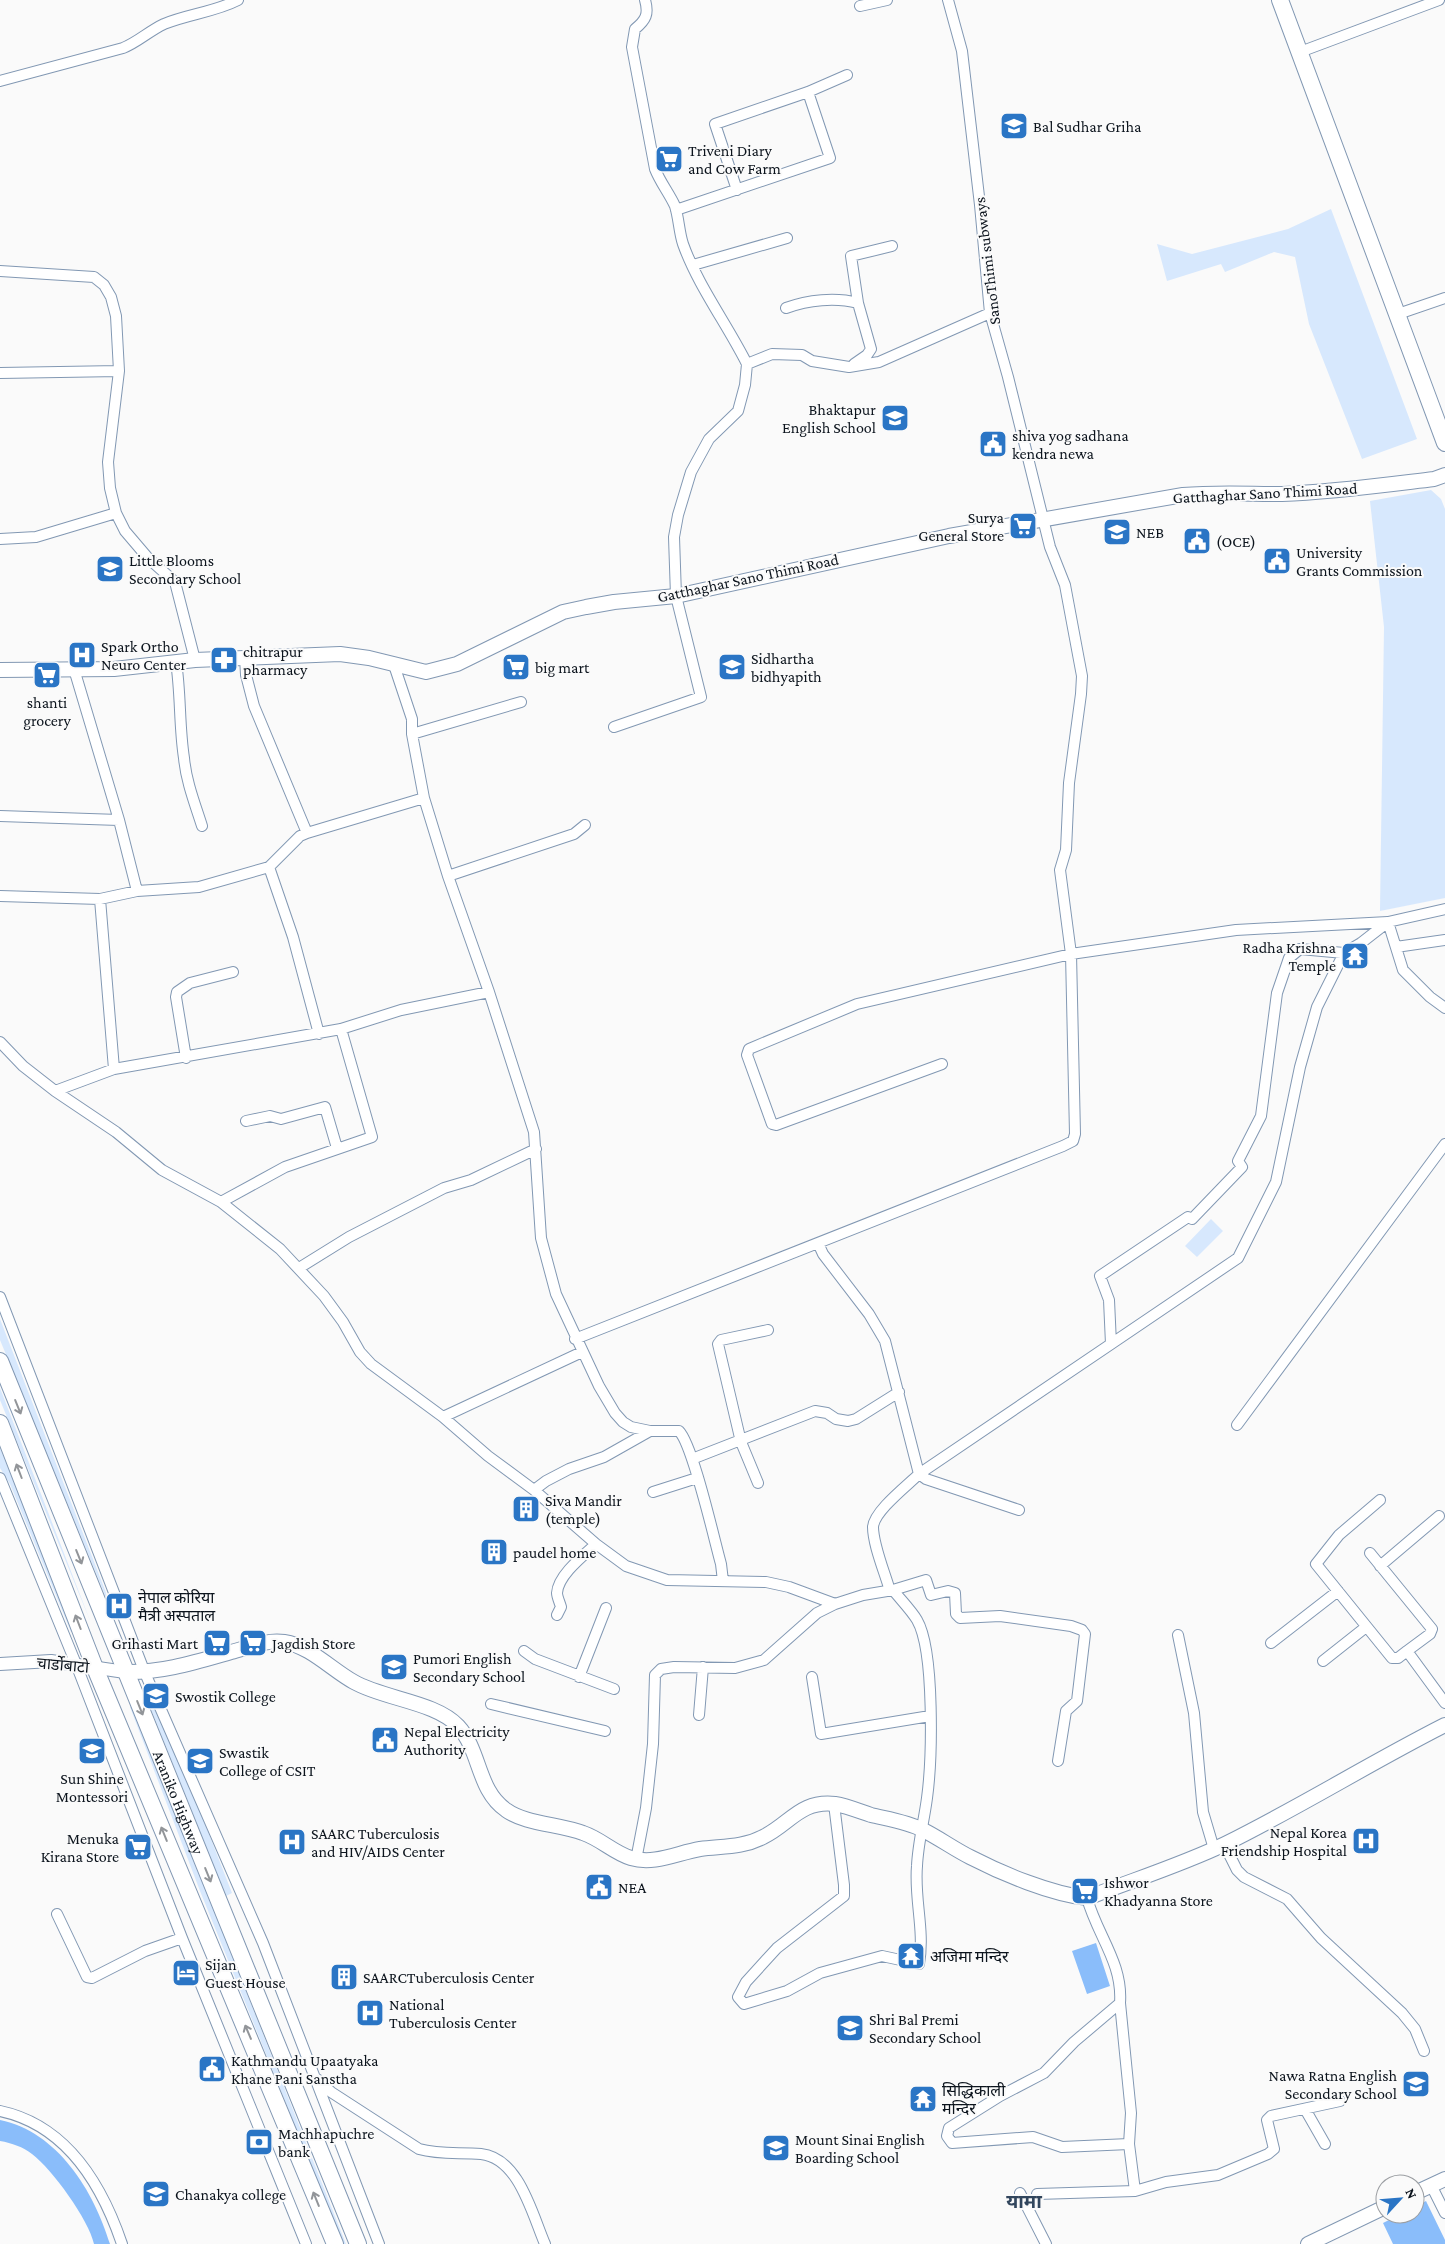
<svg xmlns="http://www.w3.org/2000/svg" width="1445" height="2244" font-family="'Crimson Pro','Noto Sans Devanagari',serif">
  <rect width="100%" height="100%" fill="#fafafa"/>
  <!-- green -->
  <path fill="#d7e8fd" d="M 1331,209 L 1417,439 L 1362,459 L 1309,324 L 1295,257 L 1274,252 L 1225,272 L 1221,264 L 1167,281 L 1157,244 L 1192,254 L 1288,229 Z
    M 1431,490 L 1441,499 L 1445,509 L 1445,898 L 1380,911 L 1384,627 L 1370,501 Z
    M 1211,1219 L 1223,1231 L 1197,1257 L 1185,1246 Z
    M 0,1319 L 105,1590 L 112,1612 L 0,1340 Z
    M 0,1388 L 91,1623 L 0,1400 Z
    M 0,1448 L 74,1631 L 71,1632 L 10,1484 L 0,1468 Z
    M 149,1695 L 198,1806 L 232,1893 L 226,1896 L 146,1697 Z
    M 133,1705 L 346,2244 L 343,2244 L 200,1891 L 130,1707 Z"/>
  <!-- water -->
  <path fill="#8abdfa" d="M 1096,1943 L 1110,1986 L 1087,1994 L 1072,1951 Z
    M 0,2120 C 58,2132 94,2191 110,2244 L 94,2244 C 89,2220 52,2169 32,2154 C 23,2147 12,2143 0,2141 Z
    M 1426,2201 L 1445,2240 L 1445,2244 L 1393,2244 L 1383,2223 L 1401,2214 L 1415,2214 L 1415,2207 Z"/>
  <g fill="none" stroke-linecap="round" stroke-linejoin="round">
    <defs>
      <path id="minor" d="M 645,0 C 649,14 646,20 635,29 L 632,47 L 655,169 C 660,182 669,193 675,206 C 679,219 679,232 683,244 C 698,286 727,324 747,364
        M 860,6 L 887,0
        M 1300,52 L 1439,0
        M 0,81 L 123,48 C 138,42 149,31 164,24 C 188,14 215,12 238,0
        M 737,190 L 715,124 L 808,92 L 847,75
        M 676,210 L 830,158 L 808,92
        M 693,265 L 787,238
        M 0,271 L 94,277 L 104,285 L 111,297 L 116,316 L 119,371 L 108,462 L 110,488 L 116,513 L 125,531 L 148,558 L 175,582 L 195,660
        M 858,303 L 851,256 L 892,246
        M 786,308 C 808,300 835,297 858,303 L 871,349 L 867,355 L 854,364
        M 1398,314 L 1445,298
        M 0,373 L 119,371
        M 0,539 L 36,537 L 116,513
        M 245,657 L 246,675 L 254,706 L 307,833
        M 176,662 C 181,694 179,726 184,758 C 186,781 195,804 202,826
        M 394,665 L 412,719 L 412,734 L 424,798 L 448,876 L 489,992 L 534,1132 L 541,1238 L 556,1294 L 599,1386 L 615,1413 L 623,1422 L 631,1427 L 650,1431 L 679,1431 C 693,1445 714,1539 721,1564 L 723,1581
        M 74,669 L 119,820 L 137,891
        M 614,727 L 701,697 L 676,596 L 674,537 L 678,515 L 691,472 L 709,439 L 738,411 L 745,385 L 747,364 L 772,354 L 802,355 L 812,361 L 849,367 L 879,362 L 990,313
        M 412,734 L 521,702
        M 0,816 L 119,820
        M 269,867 L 293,937 L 319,1034
        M 448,876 L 574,834 L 585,825
        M 0,896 L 100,899 L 137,891 L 199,887 L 269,867 L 300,836 L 307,833 L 424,798
        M 100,899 L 114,1069
        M 1396,947 L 1445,940
        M 0,1042 L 23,1066 L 55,1091 L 116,1132 L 162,1170 L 221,1202 L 280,1249 L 324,1296 L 343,1322 L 360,1352 L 371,1364 L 443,1417 L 488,1456 L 534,1490 L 596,1544 L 626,1566 L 667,1580 L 766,1582 L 789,1587 L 835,1604
        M 186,1058 L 176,997 L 177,992 L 190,983 L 233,972
        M 942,1064 L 776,1125 L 772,1124 L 747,1055 L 749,1049 L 857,1004 L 1071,954 L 1236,930 L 1388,922 L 1445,909
        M 55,1091 L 114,1069 L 341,1029 L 401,1010 L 489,992
        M 246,1121 L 270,1116 L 281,1119 L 325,1107 L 337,1148
        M 221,1202 L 285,1167 L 372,1137 L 341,1029
        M 818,1243 L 823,1254 L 869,1314 L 885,1341 L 919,1474 C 908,1485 874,1511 873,1527 C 873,1545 885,1573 890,1591
        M 299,1268 L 349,1237 L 444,1188 L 471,1180 L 536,1149
        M 0,1297 L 145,1673 L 263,1943 L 379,2244
        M 575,1339 L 1063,1146 L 1073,1141 L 1075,1134 L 1071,954 L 1060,870 L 1066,850 L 1069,783 L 1081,694 L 1082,676 L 1065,585 L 1050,547 L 1008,377 L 990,313 L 980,205 L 962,51 L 948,0
        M 1111,1344 L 1238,1258 L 1276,1182 L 1300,1067 L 1317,1007 L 1344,953
        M 443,1417 L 582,1352
        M 1237,1425 L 1445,1144
        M 692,1459 L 815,1411 L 827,1413 L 836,1419 L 848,1421 L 856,1419 L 899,1392
        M 0,1478 L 76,1664 L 182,1938 L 306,2244
        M 758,1483 L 741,1442 L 718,1344 L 721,1340 L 768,1330
        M 534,1490 L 546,1481 L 569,1469 L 604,1457 L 650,1431
        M 653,1492 L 697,1478
        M 1380,1500 L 1339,1535 L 1316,1564 L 1392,1658 L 1398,1658 L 1407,1651
        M 1019,1510 L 926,1479 L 919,1474 L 1111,1344 L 1109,1300 L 1100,1276 L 1188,1217 L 1192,1219 L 1242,1167 L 1238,1161 L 1261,1116 L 1277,993 L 1289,958 L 1300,949 L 1344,953 L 1361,943 L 1388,922 L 1403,970 L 1430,997 L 1445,1008
        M 1370,1553 L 1432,1629 L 1430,1634 L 1407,1651 L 1445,1703
        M 1380,1566 L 1439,1516
        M 893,1590 L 926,1580 L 931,1595 L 948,1591 L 955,1593 L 956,1614 L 960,1618 L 1000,1616 L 1071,1626 L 1082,1630 L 1085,1634 L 1077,1701 L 1066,1711 L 1058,1761
        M 557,1615 L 561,1607 C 560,1603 557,1597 557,1593 C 558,1575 584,1555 596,1544
        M 1178,1635 L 1194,1713 L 1203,1812 L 1214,1849
        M 1271,1643 L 1338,1591
        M 524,1651 L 535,1659 L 614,1689
        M 1323,1661 L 1366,1627
        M 579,1677 L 606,1608
        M 812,1677 L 821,1734 L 930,1716
        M 491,1704 L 605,1731
        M 699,1715 L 703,1667
        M 1224,1844 L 1237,1870 L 1244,1877 L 1287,1899 L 1321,1938 L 1402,2013 L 1415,2029 L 1424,2051
        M 636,1860 L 646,1808 L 653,1744 L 655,1675 L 661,1669 L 674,1667 L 735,1668 L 764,1660 L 817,1613 L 835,1604 L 863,1595 L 893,1590 C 901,1600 911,1610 917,1620 C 935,1651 932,1761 927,1798 C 924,1821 918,1843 917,1866 C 914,1899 925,1930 919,1964 L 882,1956 L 820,1973 L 787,1991 L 744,2004 L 738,1997 L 746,1982 L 777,1948 L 844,1896 L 844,1885 L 834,1804
        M 1087,1898 C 1097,1935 1123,1963 1120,2003 L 1131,2113 L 1129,2144 L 1135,2191
        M 57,1914 L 87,1977 L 92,1978 L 145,1951 L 182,1938
        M 1120,2003 L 1074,2042 L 1044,2073 L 1000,2096 L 949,2128 L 947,2136 L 952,2143 L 1033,2137 L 1062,2147 L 1129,2144
        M 317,2079 L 331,2092 L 419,2149 C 440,2155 460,2152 481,2154 C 519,2158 532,2214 545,2244
        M 1305,2109 L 1325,2144
        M 0,2111 C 66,2125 102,2185 122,2244
        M 1431,2185 L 1445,2213
        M 1020,2193 L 1046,2244
        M 1037,2194 L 1135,2191 L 1166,2182 L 1218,2175 L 1268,2154 L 1274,2149 L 1267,2120 L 1271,2116 L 1340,2101"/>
      <path id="tertiary" d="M 0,1664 L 51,1661 L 125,1672"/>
      <path id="secondary" d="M 0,670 L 114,669 L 195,660 L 340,654 L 369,658 L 426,672 L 457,664 L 563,612 L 586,607 L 614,602 L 676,596 L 949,536 L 1183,495 C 1216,492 1249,494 1282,494 C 1333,492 1384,485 1434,479 L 1445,475
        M 125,1672 C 162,1673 196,1662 231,1652 C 247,1648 267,1639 284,1642 C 310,1646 332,1670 354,1682 C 384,1699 436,1702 458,1726 C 481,1751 477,1790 506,1810 C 525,1824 560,1824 583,1833 C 601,1839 614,1853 631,1858 C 654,1865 677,1853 700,1849 C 722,1846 742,1848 763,1837 C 790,1824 800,1800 835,1804 C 847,1806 859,1811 871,1815 C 888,1819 908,1822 923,1830 C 939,1838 954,1849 970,1857 C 1003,1874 1051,1894 1087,1898 C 1133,1880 1181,1865 1225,1844 C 1300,1807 1370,1763 1445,1725
        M 1415,2193 L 1445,2179
        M 1308,2244 L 1385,2207"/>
      <path id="primary" d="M 1280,0 L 1445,443"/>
      <g id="trunk">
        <path id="s1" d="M 0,1361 L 358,2244"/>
        <path d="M 0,1423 L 95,1668 L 335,2244"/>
      </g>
    </defs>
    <!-- minor casing -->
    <use href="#minor" stroke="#8298b3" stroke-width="12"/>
    <!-- tertiary casing -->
    <use href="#tertiary" stroke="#8298b3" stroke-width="14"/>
    <!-- secondary casing -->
    <use href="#secondary" stroke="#8298b3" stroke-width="16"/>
    <!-- primary casing -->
    <use href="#primary" stroke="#8298b3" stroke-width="18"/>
    <!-- trunk casing -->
    <use href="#trunk" stroke="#8298b3" stroke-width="18"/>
    <!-- minor -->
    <use href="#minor" stroke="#fff" stroke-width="10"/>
    <!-- tertiary -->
    <use href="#tertiary" stroke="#fff" stroke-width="12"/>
    <!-- secondary -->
    <use href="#secondary" stroke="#fff" stroke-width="14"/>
    <!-- primary -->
    <use href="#primary" stroke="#fff" stroke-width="16"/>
    <!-- trunk -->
    <use href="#trunk" stroke="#fff" stroke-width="16"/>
  </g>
  <!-- one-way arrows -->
  <defs><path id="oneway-shaft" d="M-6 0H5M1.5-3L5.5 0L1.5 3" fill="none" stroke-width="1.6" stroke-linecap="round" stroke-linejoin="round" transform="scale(1.25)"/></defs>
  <g stroke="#929599">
    <use href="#oneway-shaft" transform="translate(18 1407) rotate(68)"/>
    <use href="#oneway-shaft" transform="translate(19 1471) rotate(-111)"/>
    <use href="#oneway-shaft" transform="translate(79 1557) rotate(68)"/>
    <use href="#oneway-shaft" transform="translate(78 1622) rotate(-111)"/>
    <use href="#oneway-shaft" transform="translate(140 1708) rotate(68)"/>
    <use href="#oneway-shaft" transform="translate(164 1834) rotate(-112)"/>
    <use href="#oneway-shaft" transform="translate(208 1875) rotate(68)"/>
    <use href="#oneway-shaft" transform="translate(248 2032) rotate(-113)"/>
    <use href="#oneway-shaft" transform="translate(316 2199) rotate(-112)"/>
  </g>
  <!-- icons -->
  <defs>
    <symbol id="school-square" viewBox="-11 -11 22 22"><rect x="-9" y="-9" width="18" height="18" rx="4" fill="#2a75c5" stroke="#fafafa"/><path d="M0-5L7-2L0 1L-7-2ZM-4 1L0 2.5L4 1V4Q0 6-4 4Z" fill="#fff"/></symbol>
    <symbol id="supermarket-square" viewBox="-11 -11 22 22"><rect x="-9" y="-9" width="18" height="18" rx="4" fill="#2a75c5" stroke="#fafafa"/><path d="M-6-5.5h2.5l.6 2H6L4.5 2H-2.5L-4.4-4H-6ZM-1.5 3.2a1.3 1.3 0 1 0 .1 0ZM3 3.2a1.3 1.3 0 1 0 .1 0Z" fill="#fff"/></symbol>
    <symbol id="civic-square" viewBox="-11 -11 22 22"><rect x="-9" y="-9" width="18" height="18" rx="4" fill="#2a75c5" stroke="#fafafa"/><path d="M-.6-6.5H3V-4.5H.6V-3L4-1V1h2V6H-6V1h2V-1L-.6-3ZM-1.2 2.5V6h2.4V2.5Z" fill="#fff"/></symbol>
    <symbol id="university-square" viewBox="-11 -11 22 22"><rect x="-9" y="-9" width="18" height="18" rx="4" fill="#2a75c5" stroke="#fafafa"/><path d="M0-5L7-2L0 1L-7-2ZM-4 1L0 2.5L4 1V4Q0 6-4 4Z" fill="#fff"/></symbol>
    <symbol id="hospital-square" viewBox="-11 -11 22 22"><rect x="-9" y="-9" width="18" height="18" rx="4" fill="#2a75c5" stroke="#fafafa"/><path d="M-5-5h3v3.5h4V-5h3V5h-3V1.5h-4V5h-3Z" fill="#fff"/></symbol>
    <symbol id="pharmacy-square" viewBox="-11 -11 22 22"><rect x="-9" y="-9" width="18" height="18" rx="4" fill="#2a75c5" stroke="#fafafa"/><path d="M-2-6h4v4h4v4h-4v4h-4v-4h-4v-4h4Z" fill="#fff"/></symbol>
    <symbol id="temple-square" viewBox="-11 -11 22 22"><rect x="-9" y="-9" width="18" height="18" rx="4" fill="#2a75c5" stroke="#fafafa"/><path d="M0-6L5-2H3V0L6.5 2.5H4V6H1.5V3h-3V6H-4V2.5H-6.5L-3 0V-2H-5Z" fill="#fff"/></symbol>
    <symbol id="building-square" viewBox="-11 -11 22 22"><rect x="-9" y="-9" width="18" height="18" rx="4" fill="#2a75c5" stroke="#fafafa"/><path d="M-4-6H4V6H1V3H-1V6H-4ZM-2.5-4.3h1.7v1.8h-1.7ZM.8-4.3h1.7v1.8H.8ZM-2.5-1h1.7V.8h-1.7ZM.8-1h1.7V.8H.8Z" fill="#fff"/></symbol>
    <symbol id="hotel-square" viewBox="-11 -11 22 22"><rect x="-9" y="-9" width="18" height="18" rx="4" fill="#2a75c5" stroke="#fafafa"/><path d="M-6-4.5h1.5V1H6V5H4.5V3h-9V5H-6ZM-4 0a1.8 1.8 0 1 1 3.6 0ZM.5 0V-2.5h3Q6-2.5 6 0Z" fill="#fff"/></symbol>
    <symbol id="bank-square" viewBox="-11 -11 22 22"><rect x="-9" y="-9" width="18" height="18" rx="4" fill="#2a75c5" stroke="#fafafa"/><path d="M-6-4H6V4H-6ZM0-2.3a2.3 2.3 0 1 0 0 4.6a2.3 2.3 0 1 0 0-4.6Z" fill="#fff"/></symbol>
  </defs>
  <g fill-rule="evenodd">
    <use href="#school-square" x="998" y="110" width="32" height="32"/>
    <use href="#supermarket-square" x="653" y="143" width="32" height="32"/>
    <use href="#school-square" x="879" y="402" width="32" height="32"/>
    <use href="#civic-square" x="977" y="428" width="32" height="32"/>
    <use href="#supermarket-square" x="1007" y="510" width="32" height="32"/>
    <use href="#university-square" x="1101" y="516" width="32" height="32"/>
    <use href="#civic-square" x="1181" y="525" width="32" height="32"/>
    <use href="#civic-square" x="1261" y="545" width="32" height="32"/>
    <use href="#school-square" x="94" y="553" width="32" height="32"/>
    <use href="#hospital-square" x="66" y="639" width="32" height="32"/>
    <use href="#pharmacy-square" x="208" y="644" width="32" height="32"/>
    <use href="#supermarket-square" x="500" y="651" width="32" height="32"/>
    <use href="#school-square" x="716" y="651" width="32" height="32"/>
    <use href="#supermarket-square" x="31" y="659" width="32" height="32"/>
    <use href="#temple-square" x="1339" y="940" width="32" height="32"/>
    <use href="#building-square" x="510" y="1493" width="32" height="32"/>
    <use href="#building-square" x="478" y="1536" width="32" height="32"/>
    <use href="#hospital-square" x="103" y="1590" width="32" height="32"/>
    <use href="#supermarket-square" x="201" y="1627" width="32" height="32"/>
    <use href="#supermarket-square" x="237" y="1627" width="32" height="32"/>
    <use href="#school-square" x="378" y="1651" width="32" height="32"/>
    <use href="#university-square" x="140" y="1680" width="32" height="32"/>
    <use href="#civic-square" x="369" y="1724" width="32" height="32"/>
    <use href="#school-square" x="76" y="1735" width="32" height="32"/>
    <use href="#university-square" x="184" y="1745" width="32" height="32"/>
    <use href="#hospital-square" x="1350" y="1825" width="32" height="32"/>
    <use href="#hospital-square" x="276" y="1826" width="32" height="32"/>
    <use href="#supermarket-square" x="122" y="1831" width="32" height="32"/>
    <use href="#civic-square" x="583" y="1871" width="32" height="32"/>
    <use href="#supermarket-square" x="1069" y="1875" width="32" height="32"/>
    <use href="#temple-square" x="895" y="1940" width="32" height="32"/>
    <use href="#hotel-square" x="170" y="1957" width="32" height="32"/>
    <use href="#building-square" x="328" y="1961" width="32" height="32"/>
    <use href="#hospital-square" x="354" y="1997" width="32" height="32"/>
    <use href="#school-square" x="834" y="2012" width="32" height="32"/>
    <use href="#civic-square" x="196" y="2053" width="32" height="32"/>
    <use href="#school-square" x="1400" y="2068" width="32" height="32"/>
    <use href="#temple-square" x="907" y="2083" width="32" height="32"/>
    <use href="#bank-square" x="243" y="2126" width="32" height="32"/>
    <use href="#school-square" x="760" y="2132" width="32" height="32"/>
    <use href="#school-square" x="140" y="2178" width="32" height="32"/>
  </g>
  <g text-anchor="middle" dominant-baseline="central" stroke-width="4" stroke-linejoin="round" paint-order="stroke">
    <!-- poi labels -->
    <g font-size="16" fill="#0c141d" stroke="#fafafa" text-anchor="start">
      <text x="1033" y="126">Bal Sudhar Griha</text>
      <text x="688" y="150">Triveni Diary<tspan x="688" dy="18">and Cow Farm</tspan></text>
      <text x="876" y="409" text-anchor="end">Bhaktapur<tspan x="876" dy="18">English School</tspan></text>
      <text x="1012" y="435">shiva yog sadhana<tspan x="1012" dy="18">kendra newa</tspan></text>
      <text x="1004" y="517" text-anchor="end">Surya<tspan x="1004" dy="18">General Store</tspan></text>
      <text x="1136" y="532">NEB</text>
      <text x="1216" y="541">(OCE)</text>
      <text x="1296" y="552">University<tspan x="1296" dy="18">Grants Commission</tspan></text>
      <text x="129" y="560">Little Blooms<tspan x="129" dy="18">Secondary School</tspan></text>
      <text x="101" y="646">Spark Ortho<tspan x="101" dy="18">Neuro Center</tspan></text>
      <text x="243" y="651">chitrapur<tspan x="243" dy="18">pharmacy</tspan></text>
      <text x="751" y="658">Sidhartha<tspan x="751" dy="18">bidhyapith</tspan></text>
      <text x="535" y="667">big mart</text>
      <text x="47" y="702" text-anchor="middle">shanti<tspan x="47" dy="18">grocery</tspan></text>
      <text x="1336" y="947" text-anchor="end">Radha Krishna<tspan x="1336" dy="18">Temple</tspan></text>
      <text x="545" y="1500">Siva Mandir<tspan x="545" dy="18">(temple)</tspan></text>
      <text x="513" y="1552">paudel home</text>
      <text x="138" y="1597">नेपाल कोरिया<tspan x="138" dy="18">मैत्री अस्पताल</tspan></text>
      <text x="198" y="1643" text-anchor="end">Grihasti Mart</text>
      <text x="272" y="1643">Jagdish Store</text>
      <text x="413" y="1658">Pumori English<tspan x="413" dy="18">Secondary School</tspan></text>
      <text x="175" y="1696">Swostik College</text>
      <text x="404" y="1731">Nepal Electricity<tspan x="404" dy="18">Authority</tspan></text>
      <text x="219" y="1752">Swastik<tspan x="219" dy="18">College of CSIT</tspan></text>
      <text x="92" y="1778" text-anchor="middle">Sun Shine<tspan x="92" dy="18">Montessori</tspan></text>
      <text x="1347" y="1832" text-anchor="end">Nepal Korea<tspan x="1347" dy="18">Friendship Hospital</tspan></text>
      <text x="311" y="1833">SAARC Tuberculosis<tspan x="311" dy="18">and HIV/AIDS Center</tspan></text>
      <text x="119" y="1838" text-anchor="end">Menuka<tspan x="119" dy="18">Kirana Store</tspan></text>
      <text x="1104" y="1882">Ishwor<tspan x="1104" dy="18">Khadyanna Store</tspan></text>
      <text x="618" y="1887">NEA</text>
      <text x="930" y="1956">अजिमा मन्दिर</text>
      <text x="205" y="1964">Sijan<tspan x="205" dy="18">Guest House</tspan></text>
      <text x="363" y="1977">SAARCTuberculosis Center</text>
      <text x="389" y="2004">National<tspan x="389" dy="18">Tuberculosis Center</tspan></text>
      <text x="869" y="2019">Shri Bal Premi<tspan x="869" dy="18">Secondary School</tspan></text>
      <text x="231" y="2060">Kathmandu Upaatyaka<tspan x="231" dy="18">Khane Pani Sanstha</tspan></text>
      <text x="1397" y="2075" text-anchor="end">Nawa Ratna English<tspan x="1397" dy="18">Secondary School</tspan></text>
      <text x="942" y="2090">सिद्धिकाली<tspan x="942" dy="18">मन्दिर</tspan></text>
      <text x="278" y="2133">Machhapuchre<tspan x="278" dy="18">bank</tspan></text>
      <text x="795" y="2139">Mount Sinai English<tspan x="795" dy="18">Boarding School</tspan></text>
      <text x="175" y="2194">Chanakya college</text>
    </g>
    <!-- street labels -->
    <g font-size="16" fill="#0c141d" stroke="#fafafa">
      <text transform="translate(987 261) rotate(-97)">SanoThimi subways</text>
      <text transform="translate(1265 493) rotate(-3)">Gatthaghar Sano Thimi Road</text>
      <text transform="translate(748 578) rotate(-12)">Gatthaghar Sano Thimi Road</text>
      <text transform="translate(63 1665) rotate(5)">चार्डोबाटो</text>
      <text stroke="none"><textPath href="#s1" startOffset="476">Araniko Highway</textPath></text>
    </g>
    <!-- quarter labels -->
    <g font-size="19" font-weight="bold" fill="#32465d" stroke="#fafafa">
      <text x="1024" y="2201">यामा</text>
    </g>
  </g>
  <!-- north arrow -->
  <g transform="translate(1400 2199) rotate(64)"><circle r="24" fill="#fafafa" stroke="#9b9ea2"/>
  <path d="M0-4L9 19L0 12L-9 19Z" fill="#2a75c5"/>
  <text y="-8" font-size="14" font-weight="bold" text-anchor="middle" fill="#0c141d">N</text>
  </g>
</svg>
